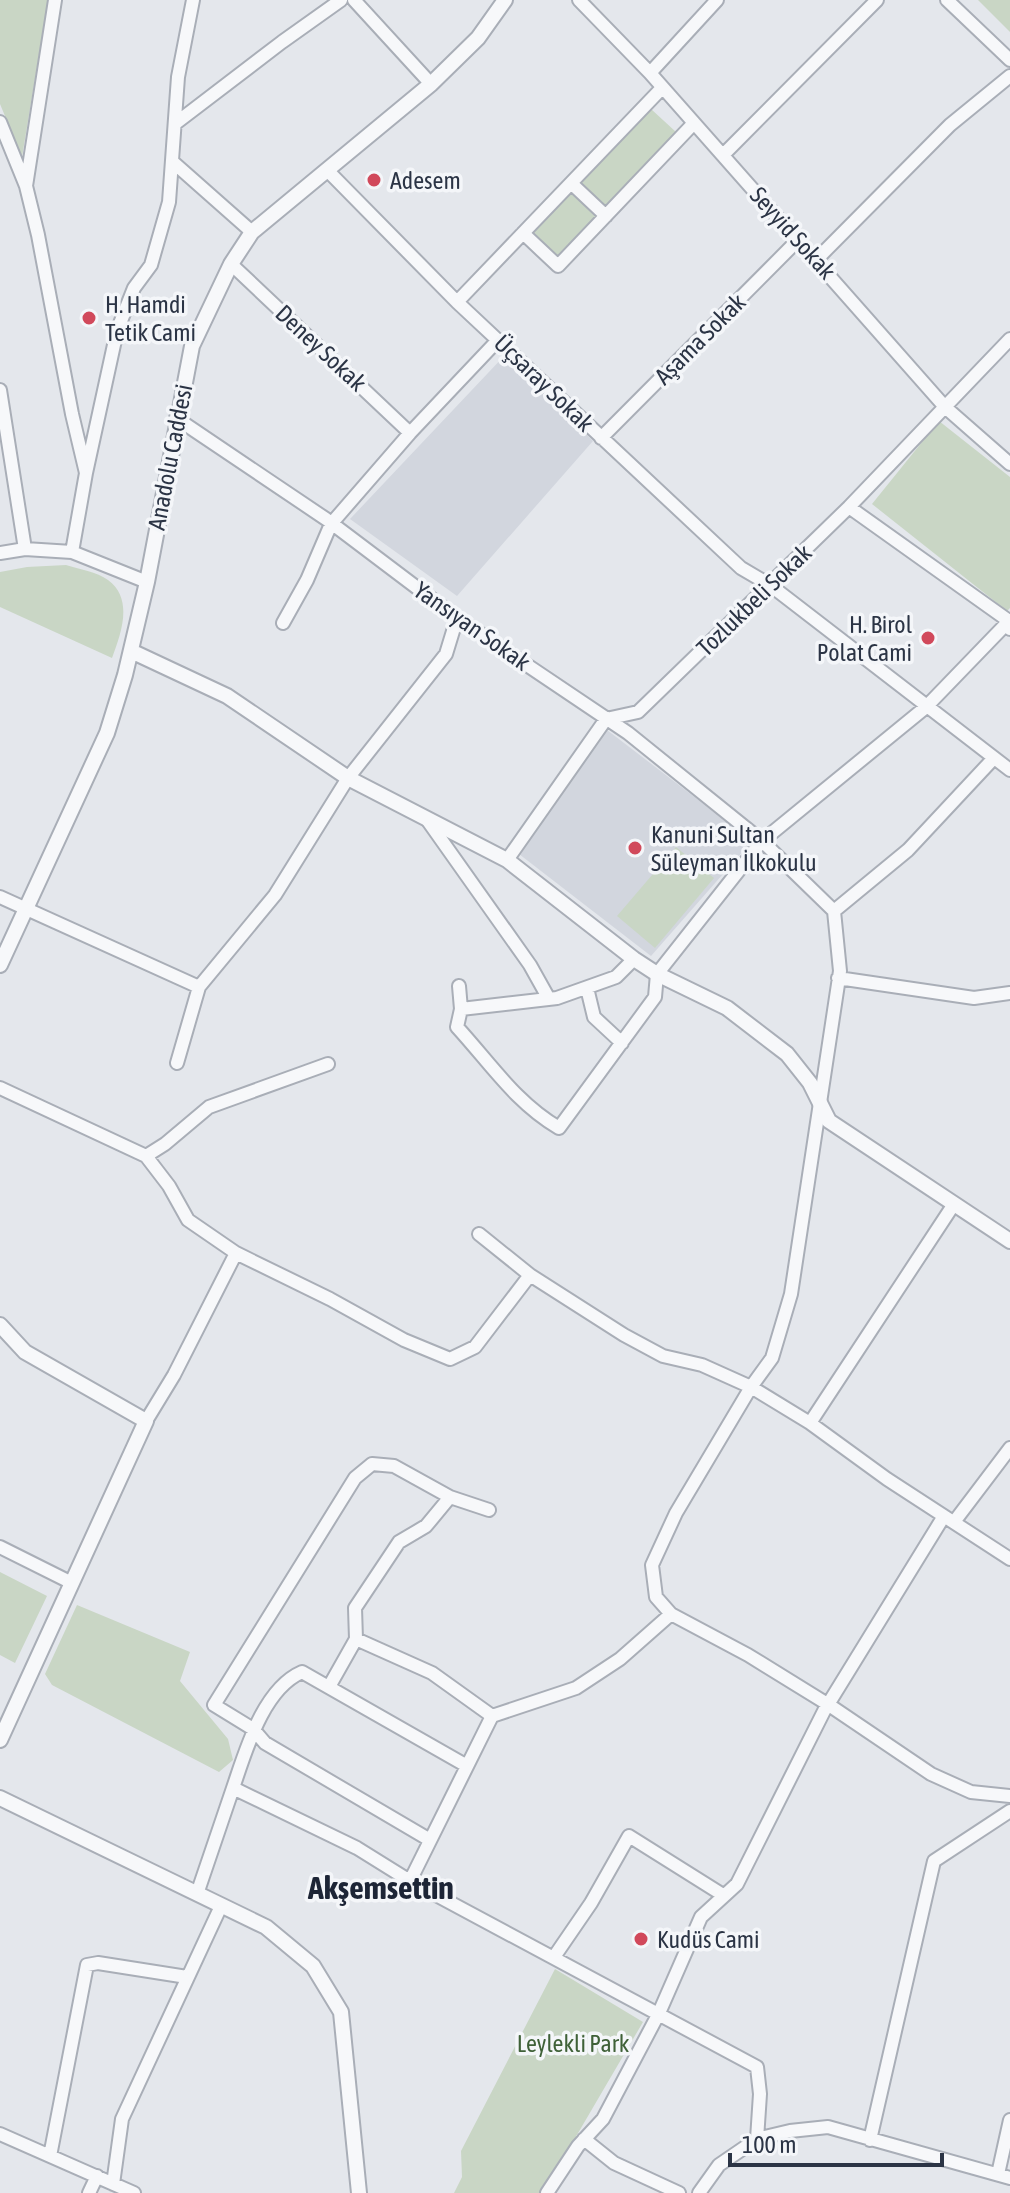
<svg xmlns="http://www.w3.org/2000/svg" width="1010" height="2193" font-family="'Asap Condensed',sans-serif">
  <rect width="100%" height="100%" fill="#e4e7ec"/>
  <!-- built -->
  <path fill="#d2d6de" d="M 505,355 L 593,441 L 457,596 L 350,519 Z
    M 607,730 L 752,841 L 651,956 L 519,854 Z"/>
  <!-- green -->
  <path fill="#c9d6c5" d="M 0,0 L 48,0 L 22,157 L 0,104 Z
    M 978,0 L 1010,0 L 1010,32 Z
    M 651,109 L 676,132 L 559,258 L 533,232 Z
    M 939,421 L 1010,477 L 1010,608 L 1007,611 L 872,504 Z
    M 66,565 C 79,569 97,572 108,580 C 134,599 121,634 112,658 L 0,607 L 0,572 L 27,567 Z
    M 676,847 L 714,878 L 655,948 L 617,916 Z
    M 0,1572 L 47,1596 L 15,1663 L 0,1655 Z
    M 77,1605 L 190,1652 L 180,1681 L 228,1739 L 233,1760 L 219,1772 L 52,1685 L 45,1674 Z
    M 555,1969 L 643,2022 L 543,2193 L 454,2193 L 462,2177 L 461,2151 Z"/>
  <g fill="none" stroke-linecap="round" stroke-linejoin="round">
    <defs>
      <path id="minor" d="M 354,0 L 431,84
        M 579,0 L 650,73 L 945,407 L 1010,464
        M 947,0 L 1010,60
        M 650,73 L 717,0
        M 0,122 L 26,186 L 38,235 L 72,414 L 86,473 L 72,552
        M 176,123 L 282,42 L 341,0
        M 723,155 L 877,0
        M 174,163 L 252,232
        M 327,170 L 457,302 L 741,568 L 770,585 L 1010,770
        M 571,183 L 606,216
        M 26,186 L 55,0
        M 523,233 L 558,266 L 694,123
        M 817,259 L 950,125 L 1010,76
        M 231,264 L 410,433
        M 457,302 L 662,88
        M 0,390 L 25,549 L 72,552 L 147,582
        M 176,418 L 326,519 L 457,618 L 628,733 L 762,841 L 834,911 L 840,971 L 791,1294 L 772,1358 L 751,1387 L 676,1513 L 652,1565 L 656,1597 L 671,1614 L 748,1655 L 829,1705 L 931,1774 L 971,1792 L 1010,1796
        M 601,438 L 799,239
        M 86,473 L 117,331 L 134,288 L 151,265 L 169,202 L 178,77 L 193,0
        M 849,507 L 1009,621 L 1010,629
        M 0,553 L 25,549
        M 283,623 L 307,580 L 331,524 L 410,433 L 498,340
        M 428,821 L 530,965 L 549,999
        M 507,860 L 606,719 L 638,712 L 849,507 L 1010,339
        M 0,897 L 199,987
        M 834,911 L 908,850 L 994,758
        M 838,978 L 974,998 L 1010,993
        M 459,986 L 461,1009 L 457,1027 C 490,1063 516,1103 559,1128 L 655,997 L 657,974 L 762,841 L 926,707 L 1010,620
        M 587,988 L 594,1017 L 622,1043
        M 461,1009 L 557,998 L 616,977 L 634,959
        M 177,1063 L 199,987 L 275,895 L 348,778 L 446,654 L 457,618
        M 0,1088 L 146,1156 L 169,1186 L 188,1220 L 236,1253 L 330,1299 L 404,1340 L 450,1359 L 475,1347 L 530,1275 L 479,1234
        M 146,1156 L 165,1144 L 209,1107 L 328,1064
        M 530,1275 L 624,1335 L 663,1356 L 702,1365 L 751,1387 L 810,1423 L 887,1479 L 1010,1559
        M 146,1421 L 174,1375 L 236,1253
        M 810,1423 L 954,1204
        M 954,1522 L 1010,1448
        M 0,1547 L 72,1583
        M 356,1639 L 432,1673 L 492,1716 L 576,1688 L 620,1659 L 671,1614
        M 330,1685 L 356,1639 L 355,1608 L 399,1542 L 426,1526 L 450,1497
        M 467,1766 L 302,1672 C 263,1689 246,1750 233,1788 L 357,1848 L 410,1881 L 492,1716
        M 430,1840 L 265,1743 L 253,1729 L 214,1705 L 355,1478 L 372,1464 L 394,1466 L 450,1497 L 489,1510
        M 410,1881 L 757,2067 L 760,2094 L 757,2139 L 719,2165 L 699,2193
        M 197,1894 L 233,1788
        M 554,1957 L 591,1903 L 629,1836 L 723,1895
        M 0,2134 L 134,2193
        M 584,2139 L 614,2163 L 679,2193
        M 757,2139 L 790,2131 L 828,2127 L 1010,2178
        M 870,2140 L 934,1861 L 1010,1811
        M 50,2156 L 87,1965 L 98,1963 L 187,1977
        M 998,2174 L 1010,2120
        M 113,2184 L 122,2119 L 221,1906
        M 89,2193 L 97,2176
        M 547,2193 L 578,2146 L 603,2119 L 659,2013 L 701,1917 L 737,1884 L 824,1711 L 944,1516"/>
      <path id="tertiary" d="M 131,651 L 227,696 L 348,778 L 507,860 L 634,959 L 657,974 L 727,1008 L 787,1054 L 810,1083 L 829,1121 L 1010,1241
        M 0,965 L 107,733 L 125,675 L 147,582 L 192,346 L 231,264 L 252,232 L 431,84 L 478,38 L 505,0
        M 0,1325 L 25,1352 L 146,1421 L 0,1740
        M 0,1798 L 266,1927 L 313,1966 L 341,2012 L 359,2193"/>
    </defs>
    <!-- minor casing -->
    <use href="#minor" stroke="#a9aeb7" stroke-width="16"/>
    <!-- tertiary casing -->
    <use href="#tertiary" stroke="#a9aeb7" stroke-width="18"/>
    <!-- minor -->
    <use href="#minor" stroke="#f7f8fa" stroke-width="12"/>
    <!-- tertiary -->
    <use href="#tertiary" stroke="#f7f8fa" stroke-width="14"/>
  </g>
  <!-- markers -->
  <g fill="#d1495b" stroke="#f4f6f9" stroke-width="3">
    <circle cx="374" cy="180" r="8"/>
    <circle cx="89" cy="318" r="8"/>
    <circle cx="928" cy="638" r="8"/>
    <circle cx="635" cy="848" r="8"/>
    <circle cx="641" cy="1939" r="8"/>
  </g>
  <g text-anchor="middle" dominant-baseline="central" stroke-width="7" stroke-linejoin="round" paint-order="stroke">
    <!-- poi labels -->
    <g font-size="24" fill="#2b3445" stroke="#f4f6f9" text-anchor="start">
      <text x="390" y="180">Adesem</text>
      <text x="105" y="304">H. Hamdi<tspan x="105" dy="28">Tetik Cami</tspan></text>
      <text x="912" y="624" text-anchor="end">H. Birol<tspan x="912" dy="28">Polat Cami</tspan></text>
      <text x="651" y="834">Kanuni Sultan<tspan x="651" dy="28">Süleyman İlkokulu</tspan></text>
      <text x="657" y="1939">Kudüs Cami</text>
    </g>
    <!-- street labels -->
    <g font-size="24" fill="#2b3445" stroke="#f4f6f9">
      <text transform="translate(793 233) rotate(48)">Seyyid Sokak</text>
      <text transform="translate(700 339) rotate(-45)">Aşama Sokak</text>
      <text transform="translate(321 348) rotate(43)">Deney Sokak</text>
      <text transform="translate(544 383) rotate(44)">Üçsaray Sokak</text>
      <text transform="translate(170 457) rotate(-79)">Anadolu Caddesi</text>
      <text transform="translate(754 600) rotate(-44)">Tozlukbeli Sokak</text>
      <text transform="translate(472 626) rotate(35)">Yansıyan Sokak</text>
    </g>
    <!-- park labels -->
    <g font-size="24" fill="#3f6138" stroke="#f4f6f9">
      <text x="573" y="2043">Leylekli Park</text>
    </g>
    <!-- district labels -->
    <g font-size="32" font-weight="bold" fill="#1d2536" stroke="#f4f6f9">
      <text x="381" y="1887">Akşemsettin</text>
    </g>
  </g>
  <!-- scale -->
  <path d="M730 2153v12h212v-12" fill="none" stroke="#2b3445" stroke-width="4"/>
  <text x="742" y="2153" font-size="24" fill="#2b3445" stroke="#f4f6f9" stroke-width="6" paint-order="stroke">100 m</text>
</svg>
